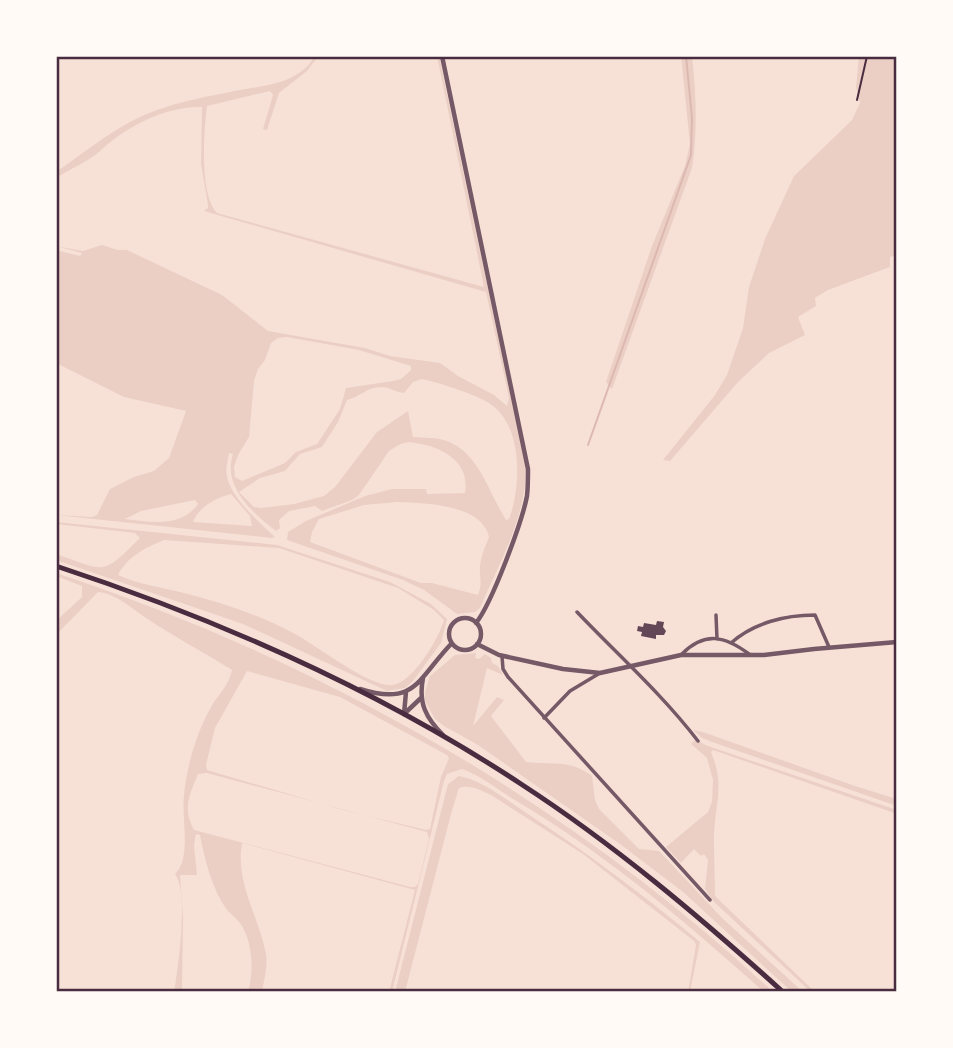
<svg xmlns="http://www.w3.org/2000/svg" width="953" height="1048" font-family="'PT Serif',serif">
  <rect width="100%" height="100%" fill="#f7e1d7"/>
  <!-- green -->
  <path fill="#ebcfc5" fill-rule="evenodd" d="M 315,56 L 318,56 L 307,71 L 279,93 L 267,130 L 263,129 L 273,95 L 270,91 L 207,106 C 204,131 199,194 217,213 L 484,287 L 437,56 L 439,56 L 526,468 C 526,518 499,563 480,608 L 475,612 L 457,614 L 424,590 L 403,580 L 287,540 L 288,532 L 306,521 L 365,496 L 392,489 L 426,489 L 427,494 L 465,493 C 470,465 447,449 421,444 C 416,443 409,441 404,443 C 399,444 394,448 389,451 L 359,495 L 352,500 L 322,511 L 315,506 L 289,511 L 279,520 L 280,528 L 276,531 C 253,513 222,487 233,454 L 229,453 C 228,461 225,468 227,476 C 230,497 260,523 275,537 L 272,538 L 56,515 L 92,517 L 97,515 L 110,489 L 134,477 L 154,471 L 169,458 L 186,411 L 124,397 L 56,363 L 56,250 L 80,256 L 82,253 L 56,246 L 83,251 L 102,245 L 118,250 L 127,250 L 222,295 L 268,331 L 365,348 L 390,356 L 440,363 L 458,376 L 494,395 L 507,406 L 509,398 L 486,292 L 204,211 L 208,208 L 208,205 L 201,164 L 202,107 C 164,106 124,128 99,152 C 90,160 67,171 56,178 L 56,172 C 81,155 105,135 132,121 C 164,104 204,97 240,90 C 268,85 299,83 315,56 ZM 287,337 L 359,350 L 411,366 L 411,370 L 401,379 L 393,381 L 346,388 L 340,409 L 317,444 L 296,452 L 285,463 L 242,481 L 235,477 L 234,467 L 238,455 L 249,437 L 254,381 L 258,369 L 265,360 L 271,343 L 278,338 ZM 422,379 C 439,383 480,395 493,406 C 523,429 521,488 509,519 L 506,520 C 489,493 479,453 447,441 C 436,437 424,438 413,437 L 408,411 L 377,432 L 335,487 L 324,496 L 294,504 L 261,508 L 254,507 L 239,492 L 260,478 L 285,471 L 300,454 L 322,447 L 338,422 L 347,400 C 360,397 367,387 381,387 C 390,387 395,392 404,393 L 413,382 ZM 231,494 L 250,516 L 252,526 L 193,522 C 199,507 215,498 231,494 ZM 195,500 L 198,504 C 181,528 151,522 125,519 L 141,511 ZM 397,502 C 424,503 482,504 489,537 C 485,547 481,556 480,566 C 479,578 483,582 478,595 L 432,583 L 421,583 L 310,542 L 312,532 L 319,519 L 364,505 Z
    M 681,56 L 692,56 C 696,94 698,130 692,168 L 612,389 L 606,382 L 652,246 L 685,166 L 690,144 Z
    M 859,56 L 897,56 L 897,255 L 890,257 L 890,267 L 828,290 L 815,298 L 816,306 L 798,317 L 805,335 L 769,353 L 738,382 L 670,461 L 663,460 L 715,395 L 727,375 L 743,328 L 749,287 L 765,239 L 794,176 L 852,120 L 860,103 L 856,87 Z
    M 56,522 L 277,545 L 390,582 L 431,604 L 447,619 L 441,643 L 413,681 L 405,688 L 387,691 L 243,624 L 56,560 L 56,554 C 106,571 101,577 140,538 L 135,533 L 56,524 ZM 164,540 L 279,548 L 398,588 L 434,610 L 444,620 C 439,638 413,682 393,685 C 370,688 316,645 295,634 C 259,614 219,602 180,592 C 160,587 137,584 118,575 C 128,556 145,548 164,540 Z
    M 56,573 C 320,660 569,802 773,992 L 764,992 C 687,923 607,855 518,802 C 499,791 482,776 462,769 L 447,774 L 444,781 L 392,992 L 389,992 L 415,890 L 242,843 C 235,883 259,916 266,954 C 268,966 264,980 262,992 L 248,992 C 254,971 253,942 240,923 C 235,917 229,913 225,907 C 212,888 204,857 200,835 L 196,834 L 194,845 L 197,875 L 180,875 L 183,917 L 182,992 L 174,992 C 178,969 189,891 175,874 C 192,858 181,818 184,795 C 187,765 196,734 211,707 C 218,695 229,685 232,670 C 204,652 174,637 146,618 C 131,608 117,594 98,592 L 56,635 L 56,621 L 82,597 L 82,586 L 56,576 ZM 247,671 L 340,697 L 447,755 L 449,758 L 441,777 L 430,829 L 426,830 L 343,810 L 207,770 L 206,765 L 215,728 ZM 207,773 L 427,832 L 429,839 L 418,884 L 415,887 L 410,887 L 194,830 C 182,808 190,794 198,774 Z
    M 476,653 L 475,658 L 479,659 L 485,654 L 491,658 L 492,663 L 498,666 L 503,675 L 487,668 L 473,726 L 497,697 L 504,700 L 491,716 L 526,762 C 552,765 570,759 592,776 L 595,800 L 599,809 L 639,849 L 659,851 L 722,918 L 803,992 L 792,992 L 683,892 L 620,844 L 478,745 L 444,726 L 435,719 L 425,701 L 425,692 L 430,676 L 455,655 Z
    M 693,730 L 703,732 L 855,786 L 897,799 L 897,806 L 715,743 L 702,738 Z
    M 696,739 L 705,745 L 897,810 L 897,814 L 713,750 L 711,752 C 726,787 714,805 714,840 C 714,859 715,878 715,896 L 815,992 L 811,992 L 714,902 L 705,889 L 708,860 L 704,854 L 701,856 L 694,849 L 681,863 L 666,847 L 708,812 L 712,802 L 713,780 L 707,758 L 691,744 Z
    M 459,776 C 484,781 505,799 525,812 C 586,852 644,895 700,942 L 690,992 L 688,992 L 696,945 L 694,941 L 583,854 L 491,795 C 480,790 470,784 459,788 L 451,814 L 405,992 L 395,992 L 448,784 Z"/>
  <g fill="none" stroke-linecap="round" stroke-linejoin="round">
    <!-- stream -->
    <path stroke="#dcb8b0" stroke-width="2" d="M 588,445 L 691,155 L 692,118 L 686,56"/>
  </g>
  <!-- building -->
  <path fill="#644757" d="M 657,621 L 664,622 L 663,627 L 666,631 L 664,635 L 656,635 L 656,639 L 641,636 L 642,632 L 637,631 L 638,626 L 643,627 L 644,623 L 656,625 Z"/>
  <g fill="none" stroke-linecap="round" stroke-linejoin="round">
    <!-- path -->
    <path stroke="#4a2c40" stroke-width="2" d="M 857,100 L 867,56"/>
    <!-- minor -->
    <path stroke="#755966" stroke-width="3.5" d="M 577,612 C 617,654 662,694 698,741
      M 716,615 L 717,639
      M 731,643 C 753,623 785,615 815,615 L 829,647
      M 682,654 C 705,631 725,636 749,654
      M 502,656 L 503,669 L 508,677 L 710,900
      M 544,718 L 570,691 L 600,673"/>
    <!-- tertiary -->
    <path stroke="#755966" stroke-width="4.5" d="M 442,56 L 528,469 C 528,478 528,487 527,496 C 522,522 492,603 476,623
      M449 634a16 16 0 1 1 32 0a16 16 0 1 1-32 0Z
      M 477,644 L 499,655 L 563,669 L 600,673 L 681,655 L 764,655 L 814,649 L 897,642
      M 423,678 C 418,703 426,718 443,735
      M 360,689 C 416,707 418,678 452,643
      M 404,714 L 421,698
      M 404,714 L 406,692"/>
    <!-- primary -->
    <path stroke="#4a2c40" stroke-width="5" d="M 56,566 C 220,620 377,689 521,784 C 615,845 700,917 783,992"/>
  </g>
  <!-- border -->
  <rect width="953" height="1048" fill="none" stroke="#fffaf5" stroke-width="116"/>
  <rect x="58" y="58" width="837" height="932" fill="none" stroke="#4a2c40" stroke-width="2.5"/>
</svg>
